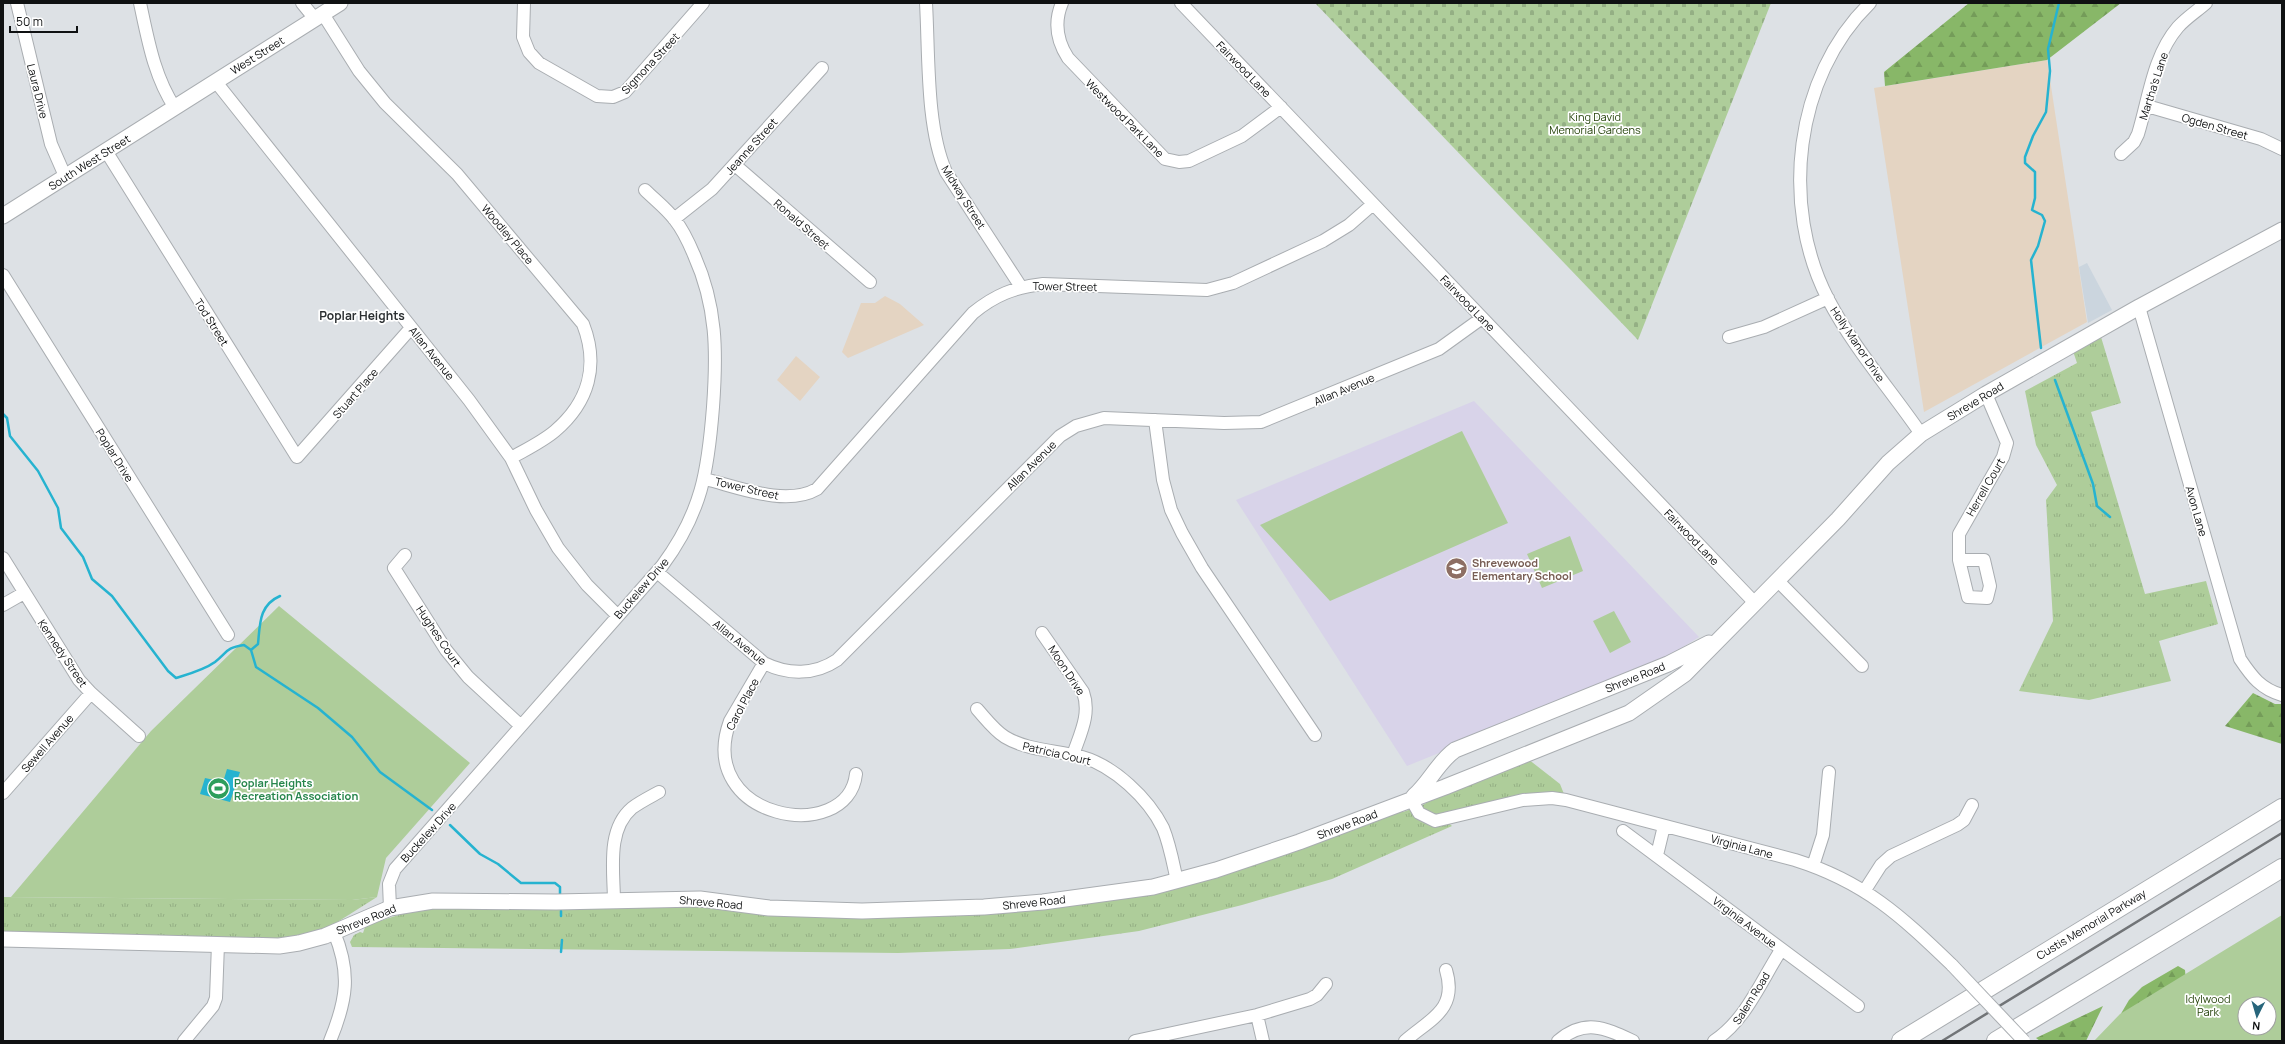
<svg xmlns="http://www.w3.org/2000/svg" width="2285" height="1044" font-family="Manrope,sans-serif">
  <defs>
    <pattern id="grass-tufts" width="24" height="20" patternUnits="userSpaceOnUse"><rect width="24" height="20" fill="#aecd9a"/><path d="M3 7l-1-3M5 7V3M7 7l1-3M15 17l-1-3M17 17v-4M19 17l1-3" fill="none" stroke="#94af84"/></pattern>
    <pattern id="forest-firs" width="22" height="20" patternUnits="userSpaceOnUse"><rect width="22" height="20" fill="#88b768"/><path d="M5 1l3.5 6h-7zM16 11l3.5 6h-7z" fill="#749c59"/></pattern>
    <pattern id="cemetery-stones" width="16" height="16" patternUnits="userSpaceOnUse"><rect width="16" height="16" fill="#aecd9a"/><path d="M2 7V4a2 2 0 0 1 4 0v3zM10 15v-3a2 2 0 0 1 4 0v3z" fill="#94af84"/></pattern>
  </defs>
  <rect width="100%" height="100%" fill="#dde1e5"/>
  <!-- built -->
  <path fill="#cbd5de" d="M 2087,263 L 2112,310 L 2088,323 L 2079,267 Z"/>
  <!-- industrial -->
  <path fill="#e4d4c2" d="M 2047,60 L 2087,322 L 1924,412 L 1874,88 Z
    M 885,296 L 900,304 L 924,325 L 848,358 L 842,352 L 861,303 L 875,303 Z
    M 796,356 L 820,377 L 800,401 L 777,380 Z"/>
  <!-- education -->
  <path fill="#d8d3e9" d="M 1474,401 L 1699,637 L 1653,666 L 1407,766 L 1236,500 Z"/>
  <!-- grass -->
  <path fill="url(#grass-tufts)" d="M 2101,337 L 2121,403 L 2091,412 L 2145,594 L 2206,581 L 2218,624 L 2159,641 L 2171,681 L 2089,700 L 2019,691 L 2053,621 L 2046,500 L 2057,485 L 2036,445 L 2025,391 L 2077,363 L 2073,351 Z
    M 1528,759 L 1560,784 L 1564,794 L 1441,816 L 1452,826 L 1332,879 L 1242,905 L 1139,931 L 1010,949 L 898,953 L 352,947 L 350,942 L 354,935 L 360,932 L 363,933 L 365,927 C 390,916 414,910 442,907 L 662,903 L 883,916 L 1211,878 L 1255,865 L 1395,811 L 1403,812 L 1425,804 L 1428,799 Z
    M 3,897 L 352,900 L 377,897 L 328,928 L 312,934 L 277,938 L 3,937 Z"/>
  <!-- forest -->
  <path fill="url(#forest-firs)" d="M 1969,3 L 2121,3 L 2047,60 L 1885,86 L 1884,72 Z
    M 2253,693 L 2275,704 L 2282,704 L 2282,744 L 2225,726 Z
    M 2178,966 L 2185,970 L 2191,1041 L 2105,1041 L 2129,1000 L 2142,987 Z
    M 2103,1006 L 2086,1041 L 2040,1041 L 2036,1038 Z"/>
  <!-- cemetery -->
  <path fill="url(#cemetery-stones)" d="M 1315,3 L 1771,3 L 1638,340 Z"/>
  <!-- park -->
  <path fill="#aecd9a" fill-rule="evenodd" d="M 1462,431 L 1508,523 L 1330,601 L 1260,525 Z
    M 1570,536 L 1583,571 L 1542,588 L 1527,554 Z
    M 279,606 L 470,763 L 386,858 L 377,897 L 352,900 L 11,897 L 151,731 Z
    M 1614,611 L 1631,642 L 1610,653 L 1593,621 Z
    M 2282,915 L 2282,1041 L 2094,1041 L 2120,1014 ZM 2245,1004 L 2269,1004 L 2269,1028 L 2245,1028 Z"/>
  <!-- water -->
  <path fill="#26b3d0" d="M 227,769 L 240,772 L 230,802 L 200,794 L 205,778 L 223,782 Z"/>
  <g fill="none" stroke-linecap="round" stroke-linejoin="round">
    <!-- stream -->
    <path stroke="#26b3d0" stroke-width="2.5" d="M 2041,348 L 2031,260 L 2038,246 L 2045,221 L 2042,215 L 2032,210 L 2035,198 L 2035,172 L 2025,163 L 2025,157 L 2033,136 L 2046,112 L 2050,71 L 2048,49 L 2059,3
      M 2055,380 L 2093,484 L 2097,506 L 2110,517
      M 3,414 L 7,418 L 10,436 L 38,471 L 58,508 L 61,528 L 83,557 L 92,579 L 112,596 L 168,671 L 176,678 C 189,674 204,670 215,662 C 228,652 225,648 244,645 L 251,650 L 256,667 L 318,708 L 352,737 L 380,772 L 432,810
      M 251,650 L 258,644 C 260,624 259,605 280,596
      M 450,825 L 480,854 L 498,864 L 521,883 L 555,883 L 560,887 L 560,895
      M 561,916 L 561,911
      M 561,952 L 562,940"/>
    <defs>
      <path id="minor" d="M 17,3 L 51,144 L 65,176
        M 140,3 C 148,40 154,76 175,108
        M 302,3 L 315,19
        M 524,3 L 523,37 L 529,52 L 539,63 L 597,96 L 613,97 L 625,92 L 703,3
        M 926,3 C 929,54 926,127 946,172 L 1021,287
        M 1062,3 C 1054,22 1057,41 1068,58 L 1165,159 L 1179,162 L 1189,161 L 1242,136 L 1281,107
        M 1181,3 L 1755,603
        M 1870,3 C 1794,77 1780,206 1828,299 C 1853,347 1890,389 1921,434
        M 323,14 L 359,71 L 385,103 L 457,174 L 583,324 C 599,365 589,402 555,431 C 542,442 525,450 511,458
        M 216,82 L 469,400 L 511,458 L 536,510 L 558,548 L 587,585 L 617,615
        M 2147,106 L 2261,139 L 2282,149
        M 106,151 L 297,457 L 411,328
        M 2121,154 L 2134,142 L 2138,134 C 2149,98 2153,56 2178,27 C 2186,18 2197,11 2206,3
        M 735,165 L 870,282
        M 674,219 L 712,189 L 822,68
        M 3,275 L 228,635
        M 2139,307 L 2240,659 C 2252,677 2261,689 2282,695
        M 1729,337 L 1764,327 L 1828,298
        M 1155,420 L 1163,480 L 1171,510 L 1182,533 L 1202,568 L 1315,735
        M 705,479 C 738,487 786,507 817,489 L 973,313 C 995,295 1015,287 1043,284 L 1207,290 L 1233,283 L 1323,241 L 1349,225 L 1373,204
        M 405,555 L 394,568 L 446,650 L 468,677 L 521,726
        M 3,558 L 79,680 L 91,693 L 139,736
        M 1959,560 L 1959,534 L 2003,457 L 2007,443 L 1986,394
        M 1959,560 L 1984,560 L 1990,586 L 1987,598 L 1968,597 Z
        M 657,572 L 764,663 C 788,675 815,675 837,660 L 1060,436 L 1076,426 L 1104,418 L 1224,423 L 1261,422 L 1439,349 L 1482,318
        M 1777,580 L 1862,666
        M 3,605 L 24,593
        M 1042,633 L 1083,692 C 1091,714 1080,734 1073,755
        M 764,663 L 730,721 C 694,820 848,846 856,774
        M 977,709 C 986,719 994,730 1005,737 C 1028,751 1057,750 1082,757 C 1114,766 1148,798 1163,828 C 1170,845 1173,863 1177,881
        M 3,793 L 91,693
        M 1411,799 L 1419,813 L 1435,821 L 1523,800 L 1552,798 L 1566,800 L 1795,860 C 1865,882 1901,916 1952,965
        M 1623,831 L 1858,1006
        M 1657,855 L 1664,826
        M 1813,866 L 1823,835 L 1829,772
        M 1865,890 L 1881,865 L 1891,856 L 1957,825 L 1964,820 L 1972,805
        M 614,902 C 614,872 606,830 632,808 C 640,802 650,797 659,792
        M 390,908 L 389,884 L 395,869 L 662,566 C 702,512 708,471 713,407 C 717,352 717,306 694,255 C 689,243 683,230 675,220 C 667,209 655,200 645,190
        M 1257,1015 L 1263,1041
        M 184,1041 L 213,1006 L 216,998 L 218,944
        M 330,1041 C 347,1000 351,973 334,932
        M 1135,1041 L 1257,1015 L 1310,999 L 1317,995 L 1326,984
        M 1405,1041 C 1430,1019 1458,1010 1446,970
        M 1558,1041 C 1585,1018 1605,1028 1633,1041
        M 1714,1041 C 1746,1020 1761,981 1781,950"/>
      <path id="major" d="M 3,216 L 340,3
        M 1414,796 C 1430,782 1438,762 1455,750 L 1668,664 L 1709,643
        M 3,939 L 279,946 L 299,943 L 325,936 L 390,908 L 433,901 L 556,902 L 700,899 L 769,908 L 862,911 L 984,907 L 1043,902 L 1153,887 L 1216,870 L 1299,842 L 1445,787 L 1629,713 L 1685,674 L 1838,519 L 1888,463 L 1921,434 L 1986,394 L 2139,307 L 2282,230"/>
      <path id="highway" d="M 1901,1041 L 2282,808
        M 1996,1041 L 2282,868"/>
    </defs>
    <!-- minor casing -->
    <use href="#minor" stroke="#a9adb1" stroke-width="14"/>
    <!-- major casing -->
    <use href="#major" stroke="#a9adb1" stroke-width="17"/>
    <!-- highway casing -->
    <use href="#highway" stroke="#a9adb1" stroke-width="20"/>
    <!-- minor -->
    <use href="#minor" stroke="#fff" stroke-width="12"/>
    <!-- major -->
    <use href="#major" stroke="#fff" stroke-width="15"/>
    <!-- highway -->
    <use href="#highway" stroke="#fff" stroke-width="18"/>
    <!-- rail -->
    <path stroke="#717477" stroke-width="2.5" d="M 1942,1041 L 2282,833"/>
    <defs>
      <path id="minor-bridge" d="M 1952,965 L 2024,1041"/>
    </defs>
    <!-- minor-bridge casing -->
    <use href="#minor-bridge" stroke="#a9adb1" stroke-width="14" stroke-linecap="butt"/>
    <!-- minor-bridge -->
    <use href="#minor-bridge" stroke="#fff" stroke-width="12"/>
  </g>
  <!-- icons -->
  <defs>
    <symbol id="school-disc" viewBox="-11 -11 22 22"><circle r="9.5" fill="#8d6e63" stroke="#fff"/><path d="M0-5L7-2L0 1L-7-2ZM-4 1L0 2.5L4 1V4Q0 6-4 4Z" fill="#fff"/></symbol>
    <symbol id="stadium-disc" viewBox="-11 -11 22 22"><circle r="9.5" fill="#2e9e5b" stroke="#fff"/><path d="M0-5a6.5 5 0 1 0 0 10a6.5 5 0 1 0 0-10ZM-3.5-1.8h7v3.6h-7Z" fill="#fff"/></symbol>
  </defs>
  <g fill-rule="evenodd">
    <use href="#school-disc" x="1444" y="556" width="25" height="25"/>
    <use href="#stadium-disc" x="206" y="776" width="25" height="25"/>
  </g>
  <g text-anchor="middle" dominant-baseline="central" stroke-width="3.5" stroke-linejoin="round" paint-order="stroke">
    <!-- street labels -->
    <g font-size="11" fill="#0f1112" stroke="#fff">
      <text transform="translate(257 55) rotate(-32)">West Street</text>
      <text transform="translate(650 63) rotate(-47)">Sigmona Street</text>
      <text transform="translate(1244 69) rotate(46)">Fairwood Lane</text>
      <text transform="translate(2153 86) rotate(-72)">Martha's Lane</text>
      <text transform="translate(38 91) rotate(76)">Laura Drive</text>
      <text transform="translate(1125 118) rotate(45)">Westwood Park Lane</text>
      <text transform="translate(2215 126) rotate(16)">Ogden Street</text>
      <text transform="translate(751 146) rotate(-48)">Jeanne Street</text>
      <text transform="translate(89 162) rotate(-32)">South West Street</text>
      <text transform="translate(964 197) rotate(58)">Midway Street</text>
      <text transform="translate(802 224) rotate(41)">Ronald Street</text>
      <text transform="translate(508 234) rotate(50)">Woodley Place</text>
      <text transform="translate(1065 286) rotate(1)">Tower Street</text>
      <text transform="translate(1468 303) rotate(46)">Fairwood Lane</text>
      <text transform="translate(212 322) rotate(58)">Tod Street</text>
      <text transform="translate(1858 344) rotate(56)">Holly Manor Drive</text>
      <text transform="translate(432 353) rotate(51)">Allan Avenue</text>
      <text transform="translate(1344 389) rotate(-23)">Allan Avenue</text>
      <text transform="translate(355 393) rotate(-49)">Stuart Place</text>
      <text transform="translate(1975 401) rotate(-31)">Shreve Road</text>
      <text transform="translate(115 455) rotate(58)">Poplar Drive</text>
      <text transform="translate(1031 465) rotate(-45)">Allan Avenue</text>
      <text transform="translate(1985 487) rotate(-60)">Herrell Court</text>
      <text transform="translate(747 488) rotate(13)">Tower Street</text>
      <text transform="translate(2197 511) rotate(74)">Avon Lane</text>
      <text transform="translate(1692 537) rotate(46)">Fairwood Lane</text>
      <text transform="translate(641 588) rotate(-49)">Buckelew Drive</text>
      <text transform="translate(439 636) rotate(56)">Hughes Court</text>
      <text transform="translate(740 642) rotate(39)">Allan Avenue</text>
      <text transform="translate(63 653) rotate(56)">Kennedy Street</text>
      <text transform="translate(1067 670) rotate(57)">Moon Drive</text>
      <text transform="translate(1635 677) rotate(-22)">Shreve Road</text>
      <text transform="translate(742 704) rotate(-62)">Carol Place</text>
      <text transform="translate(47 743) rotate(-49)">Sewell Avenue</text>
      <text transform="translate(1057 753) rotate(13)">Patricia Court</text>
      <text transform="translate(1347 824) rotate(-21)">Shreve Road</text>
      <text transform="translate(428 832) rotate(-48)">Buckelew Drive</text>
      <text transform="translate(1742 846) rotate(15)">Virginia Lane</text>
      <text transform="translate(711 902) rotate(5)">Shreve Road</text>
      <text transform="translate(1034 902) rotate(-6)">Shreve Road</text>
      <text transform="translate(366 919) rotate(-22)">Shreve Road</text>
      <text transform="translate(1745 922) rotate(37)">Virginia Avenue</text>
      <text transform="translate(2091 924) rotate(-31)">Custis Memorial Parkway</text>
      <text transform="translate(1751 998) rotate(-58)">Salem Road</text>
    </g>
    <!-- park labels -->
    <g font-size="11" fill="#25430a" stroke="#fff">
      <text x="1595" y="116">King David<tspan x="1595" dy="13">Memorial Gardens</tspan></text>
      <text x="2208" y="998">Idylwood<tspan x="2208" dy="13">Park</tspan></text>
    </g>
    <!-- education labels -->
    <g font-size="11" font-weight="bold" fill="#785e54" stroke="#fff" text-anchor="start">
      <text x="1472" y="562">Shrevewood<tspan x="1472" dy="13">Elementary School</tspan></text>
    </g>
    <!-- leisure labels -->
    <g font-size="11" font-weight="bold" fill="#27864d" stroke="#fff" text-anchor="start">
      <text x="234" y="782">Poplar Heights<tspan x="234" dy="13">Recreation Association</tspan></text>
    </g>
    <!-- neighbourhood labels -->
    <g font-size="12" font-weight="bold" fill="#2c3032" stroke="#fff">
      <text x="362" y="315">Poplar Heights</text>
    </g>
  </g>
  <!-- border -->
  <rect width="2285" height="1044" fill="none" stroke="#0f1112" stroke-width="8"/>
  <!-- north arrow -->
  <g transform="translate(2257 1016) rotate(185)"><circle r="19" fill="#ffffff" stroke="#9fa0a0"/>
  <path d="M0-3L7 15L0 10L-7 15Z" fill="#27657b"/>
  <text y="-6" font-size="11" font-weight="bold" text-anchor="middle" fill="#0f1112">N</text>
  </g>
  <!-- scale -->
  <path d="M10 26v6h67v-6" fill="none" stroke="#0f1112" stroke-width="2"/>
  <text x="16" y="26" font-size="12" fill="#0f1112" stroke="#ffffff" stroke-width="3" paint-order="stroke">50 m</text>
</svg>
